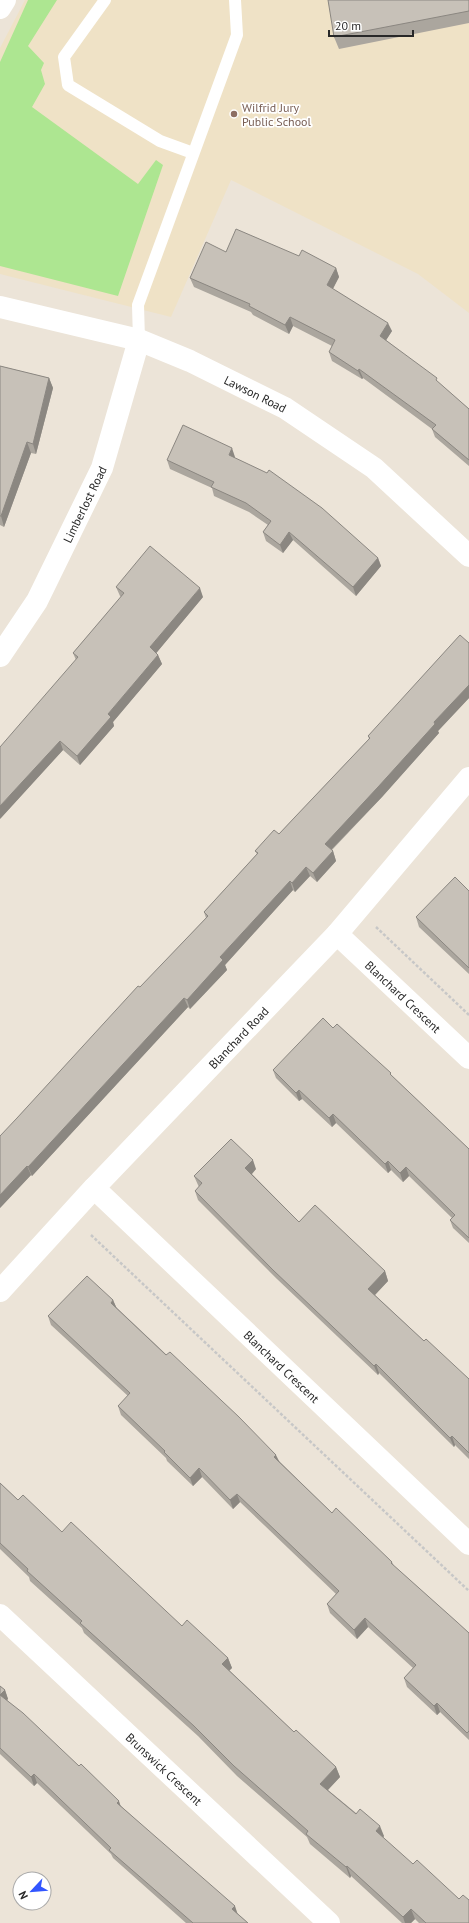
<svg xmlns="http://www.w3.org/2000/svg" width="469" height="1923" font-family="'PT Sans',sans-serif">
  <rect width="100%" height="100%" fill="#ece4d8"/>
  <!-- education -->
  <path fill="#efe2c6" d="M 25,0 L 469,0 L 469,313 L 418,274 L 231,180 L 171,317 L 0,274 L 0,48 Z"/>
  <!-- green -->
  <path fill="#ade691" d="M 28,0 L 57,0 L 28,46 L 44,63 L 41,70 L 45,84 L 32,107 L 138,184 L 156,160 L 163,165 L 118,296 L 0,266 L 0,62 Z"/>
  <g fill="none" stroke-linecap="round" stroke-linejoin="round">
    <!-- path -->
    <path stroke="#c7c7c7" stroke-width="2.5" stroke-dasharray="3 2" stroke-linecap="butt" d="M 376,927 L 469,1015
      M 91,1235 L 469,1591"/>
    <!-- service -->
    <path stroke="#fff" stroke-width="12" d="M 105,0 L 64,57 L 68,85 L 160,141 L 193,153
      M 139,340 L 138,305 L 237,35 L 235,0"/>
    <!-- minor -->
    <g stroke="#fff" stroke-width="22">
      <path d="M 0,8 L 5,0"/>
      <path id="s1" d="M 337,934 L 469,1058"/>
      <path id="s2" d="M 94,1188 L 469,1544"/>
      <path id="s3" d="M 0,1291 L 94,1188 L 337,934 L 469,778"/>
      <path id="s4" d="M 0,1615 L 329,1923"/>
    </g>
    <!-- tertiary -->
    <g stroke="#fff" stroke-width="22">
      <path id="s5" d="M 0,307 L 139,340 L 190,361 L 285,408 L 374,468 L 469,556"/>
      <path id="s6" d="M 0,656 L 37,601 L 102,468 L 139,340"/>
    </g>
  </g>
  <!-- wall -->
  <path fill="#aba69e" d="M 469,0 L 469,23 L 339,49 L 334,37 Z
    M 226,252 L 299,256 L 336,268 L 339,277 L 333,289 L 392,331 L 386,340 L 439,383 L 469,409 L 469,466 L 435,437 L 432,429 L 363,378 L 362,379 L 332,361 L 329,352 L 332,346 L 293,326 L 289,334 L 253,315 L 251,312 L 194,287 L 190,278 Z
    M 0,366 L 49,378 L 53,388 L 36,454 L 31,453 L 4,527 L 0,525 Z
    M 235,457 L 235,458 L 378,558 L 381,566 L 356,596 L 293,540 L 283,553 L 266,541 L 263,532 L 268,525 L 249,512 L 214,496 L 212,488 L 170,469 L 167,460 Z
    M 116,587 L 203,597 L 156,653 L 158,655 L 162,664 L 113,722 L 114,726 L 80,765 L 63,750 L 0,819 L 76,660 L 73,653 L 121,597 L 120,596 Z
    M 469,643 L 469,698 L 438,731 L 439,733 L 382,797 L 332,850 L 333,851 L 336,861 L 317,882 L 310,876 L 295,892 L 293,890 L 225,965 L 227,970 L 190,1009 L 188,1007 L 32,1176 L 31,1175 L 0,1208 L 17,1118 L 206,918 L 204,912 L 257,854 L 255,851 L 279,834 L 369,739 L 368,736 Z
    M 469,891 L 469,974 L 419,927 L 416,917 Z
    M 333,1028 L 392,1076 L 469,1149 L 469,1243 L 453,1228 L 450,1220 L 452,1218 L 409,1176 L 403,1182 L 391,1170 L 388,1173 L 336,1123 L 332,1127 L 302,1099 L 299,1101 L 276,1078 L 273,1070 Z
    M 256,1169 L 252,1174 L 299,1222 L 385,1271 L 388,1281 L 375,1295 L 424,1341 L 469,1379 L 469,1459 L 455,1445 L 454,1447 L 379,1373 L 378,1375 L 277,1279 L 198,1200 L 195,1191 L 199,1187 L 198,1185 L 194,1176 Z
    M 113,1300 L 116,1307 L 279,1461 L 332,1513 L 392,1562 L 394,1566 L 469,1633 L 469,1740 L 440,1712 L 437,1715 L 407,1687 L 404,1678 L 413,1668 L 368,1627 L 357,1639 L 330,1613 L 327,1604 L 336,1594 L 240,1502 L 233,1509 L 202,1477 L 193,1486 L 167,1461 L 166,1458 L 121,1415 L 118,1406 L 128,1396 L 51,1325 L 48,1316 Z
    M 0,1483 L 18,1500 L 62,1532 L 182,1626 L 228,1658 L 232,1668 L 229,1670 L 294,1732 L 336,1767 L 340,1777 L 328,1790 L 384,1836 L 383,1838 L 469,1923 L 419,1923 L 415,1919 L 411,1923 L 402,1923 L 351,1876 L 350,1878 L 310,1844 L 307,1837 L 237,1776 L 198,1736 L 84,1633 L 82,1628 L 30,1581 L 29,1577 L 0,1549 Z
    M 0,1686 L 5,1690 L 8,1699 L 7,1700 L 121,1806 L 248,1923 L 186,1923 L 113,1858 L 111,1854 L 37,1783 L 34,1786 L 0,1754 Z"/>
  <!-- shaded-wall -->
  <path fill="#8b8781" d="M 336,268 L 339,277 L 330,294 L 327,285 Z
    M 290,317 L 293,326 L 289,334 L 285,325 Z
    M 388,323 L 392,331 L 383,345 L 380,336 Z
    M 359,369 L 363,378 L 362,379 L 358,371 Z
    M 49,378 L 53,388 L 36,454 L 33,444 Z
    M 27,442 L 31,453 L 4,527 L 1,516 Z
    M 232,448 L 235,457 L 232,464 L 229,455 Z
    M 289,532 L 293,540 L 283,553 L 280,545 Z
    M 378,558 L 381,566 L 356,596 L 353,587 Z
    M 200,588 L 203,597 L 153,657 L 150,647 Z
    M 158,655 L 162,664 L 113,722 L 114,726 L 80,765 L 77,756 L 108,714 Z
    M 469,685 L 469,698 L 438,731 L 439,733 L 382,797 L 328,853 L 325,844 L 434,722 Z
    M 60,741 L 63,750 L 0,819 L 0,806 Z
    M 333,851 L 336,861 L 317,882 L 313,873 Z
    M 306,867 L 310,876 L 295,892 L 292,883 Z
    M 290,881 L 293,890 L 225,965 L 227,970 L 190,1009 L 187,1000 L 220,957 Z
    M 184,998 L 188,1007 L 32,1176 L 28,1167 Z
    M 299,1090 L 302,1099 L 299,1101 L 296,1093 Z
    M 333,1114 L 336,1123 L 332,1127 L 329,1118 Z
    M 253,1160 L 256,1169 L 249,1177 L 245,1168 Z
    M 388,1161 L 391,1170 L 388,1173 L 385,1164 Z
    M 27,1166 L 31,1175 L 0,1208 L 0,1195 Z
    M 406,1167 L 409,1176 L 403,1182 L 400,1173 Z
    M 385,1271 L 388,1281 L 372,1298 L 368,1289 Z
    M 113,1300 L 117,1309 L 111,1303 Z
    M 376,1364 L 379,1373 L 378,1375 L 374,1366 Z
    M 452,1436 L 455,1445 L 454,1447 L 450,1438 Z
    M 276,1455 L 280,1463 L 274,1457 Z
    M 199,1468 L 202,1477 L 193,1486 L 190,1478 Z
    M 237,1494 L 240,1502 L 233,1509 L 230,1500 Z
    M 365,1618 L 368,1627 L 357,1639 L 354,1630 Z
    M 228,1658 L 232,1668 L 226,1674 L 222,1664 Z
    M 5,1690 L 8,1699 L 4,1703 L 0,1695 Z
    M 437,1703 L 440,1712 L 437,1715 L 434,1706 Z
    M 336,1767 L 340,1777 L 324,1794 L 320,1784 Z
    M 34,1774 L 37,1783 L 34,1786 L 31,1777 Z
    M 119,1801 L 122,1810 L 117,1803 Z
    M 380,1826 L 384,1836 L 379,1842 L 376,1831 Z
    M 347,1866 L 351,1876 L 350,1878 L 346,1867 Z
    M 235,1906 L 238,1915 L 232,1909 Z
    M 411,1909 L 415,1919 L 411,1923 L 405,1923 L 403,1917 Z"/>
  <!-- building -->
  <path fill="#c7c1b8" stroke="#8b8781" d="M 328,0 L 469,0 L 469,11 L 334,37 Z
    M 236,229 L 299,256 L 302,250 L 336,268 L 327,285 L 388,323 L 380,336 L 437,378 L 436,380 L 469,409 L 469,460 L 432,429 L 436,425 L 359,369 L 358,371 L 329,352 L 335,340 L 290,317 L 285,325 L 249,306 L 250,304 L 190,278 L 206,242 L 226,252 Z
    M 0,366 L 49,378 L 33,444 L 27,442 L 1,516 L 0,516 Z
    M 183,425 L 232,448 L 229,455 L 267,473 L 269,470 L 322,508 L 378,558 L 353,587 L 289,532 L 280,545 L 263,532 L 271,521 L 246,503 L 211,487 L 214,482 L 167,460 Z
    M 150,546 L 200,588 L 150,647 L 158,655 L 108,714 L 111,717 L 77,756 L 60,741 L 0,806 L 0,747 L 78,657 L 73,653 L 124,593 L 116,587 Z
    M 460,635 L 469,643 L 469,685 L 434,722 L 435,724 L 378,787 L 325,844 L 333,851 L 313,873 L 306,867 L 292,883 L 290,881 L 220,957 L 223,960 L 187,1000 L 184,998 L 28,1167 L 27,1166 L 0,1195 L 0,1136 L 17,1118 L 138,986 L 140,987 L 208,916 L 204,912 L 258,853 L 255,851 L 274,830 L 279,834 L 295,817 L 370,738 L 368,736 Z
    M 455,877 L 469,891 L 469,968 L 416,917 Z
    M 323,1018 L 333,1028 L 337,1024 L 391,1073 L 390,1074 L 469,1149 L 469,1238 L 450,1220 L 455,1215 L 406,1167 L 400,1173 L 388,1161 L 385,1164 L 333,1114 L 329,1118 L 299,1090 L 296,1093 L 273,1070 Z
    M 231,1139 L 253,1160 L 245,1168 L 299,1222 L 315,1205 L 385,1271 L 368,1289 L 424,1341 L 426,1339 L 469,1379 L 469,1453 L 452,1436 L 450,1438 L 376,1364 L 374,1366 L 273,1270 L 195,1191 L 202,1183 L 194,1176 Z
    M 87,1276 L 113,1300 L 111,1303 L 166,1355 L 170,1352 L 239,1417 L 276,1455 L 274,1457 L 332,1513 L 336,1508 L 392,1562 L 391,1563 L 457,1622 L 469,1633 L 469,1731 L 467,1733 L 437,1703 L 434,1706 L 404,1678 L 416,1665 L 365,1618 L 354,1630 L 327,1604 L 339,1591 L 237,1494 L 230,1500 L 199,1468 L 190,1478 L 164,1452 L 165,1451 L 118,1406 L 130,1393 L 48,1316 Z
    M 0,1483 L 18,1500 L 23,1495 L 62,1532 L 71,1522 L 182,1626 L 187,1620 L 228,1658 L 222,1664 L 294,1732 L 296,1730 L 336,1767 L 320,1784 L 356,1814 L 360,1809 L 380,1826 L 376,1831 L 413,1864 L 417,1860 L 459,1899 L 463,1895 L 469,1900 L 469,1923 L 426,1923 L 411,1909 L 403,1917 L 347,1866 L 346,1867 L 306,1834 L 308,1831 L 234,1766 L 194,1726 L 80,1623 L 82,1621 L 27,1571 L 28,1569 L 0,1543 Z
    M 0,1686 L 5,1690 L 0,1695 L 23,1713 L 79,1766 L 81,1764 L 119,1801 L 117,1803 L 235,1906 L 232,1909 L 248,1923 L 193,1923 L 109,1850 L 111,1848 L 34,1774 L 31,1777 L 0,1748 Z"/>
  <!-- markers -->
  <circle fill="#8d6e63" stroke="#fff" stroke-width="1.5" cx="234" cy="114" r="4"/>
  <g text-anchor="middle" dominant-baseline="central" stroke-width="3.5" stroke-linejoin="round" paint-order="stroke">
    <!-- education labels -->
    <g font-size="12" fill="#785e54" stroke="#fff" text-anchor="start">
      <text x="242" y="107">Wilfrid Jury<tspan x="242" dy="14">Public School</tspan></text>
    </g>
    <!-- street labels -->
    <g font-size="12" fill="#282828" stroke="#fff">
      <text stroke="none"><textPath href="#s5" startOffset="271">Lawson Road</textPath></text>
      <text stroke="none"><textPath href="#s6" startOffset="174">Limberlost Road</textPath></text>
      <text stroke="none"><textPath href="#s1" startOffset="91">Blanchard Crescent</textPath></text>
      <text stroke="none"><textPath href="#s3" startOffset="348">Blanchard Road</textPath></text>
      <text stroke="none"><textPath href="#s2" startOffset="259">Blanchard Crescent</textPath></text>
      <text stroke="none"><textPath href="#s4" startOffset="225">Brunswick Crescent</textPath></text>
    </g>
  </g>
  <!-- north arrow -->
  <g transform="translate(32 1891) rotate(244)"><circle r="19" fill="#ffffff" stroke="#a9a9a9"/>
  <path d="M0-3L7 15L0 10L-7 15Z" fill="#3256ff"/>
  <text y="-6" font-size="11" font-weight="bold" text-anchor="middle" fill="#282828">N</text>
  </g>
  <!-- scale -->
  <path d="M329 30v6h84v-6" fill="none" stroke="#282828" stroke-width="2"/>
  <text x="335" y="30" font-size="12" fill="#282828" stroke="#ffffff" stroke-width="3" paint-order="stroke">20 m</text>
</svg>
